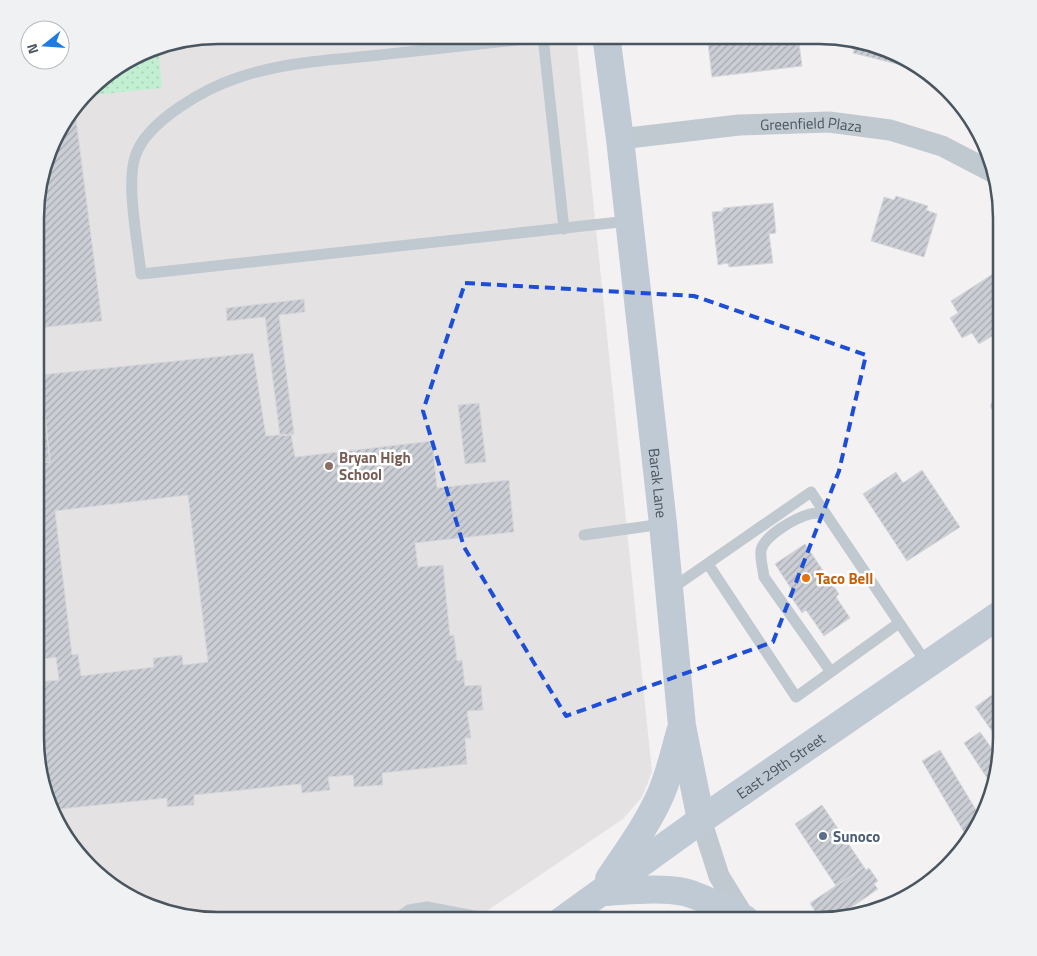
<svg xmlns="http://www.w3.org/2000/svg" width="1037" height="956" font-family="'Titillium Web',sans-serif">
  <defs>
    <pattern id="park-dots" width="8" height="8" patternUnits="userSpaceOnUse" patternTransform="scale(1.25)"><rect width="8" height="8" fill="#c2efd2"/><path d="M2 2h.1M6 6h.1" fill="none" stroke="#a8cfb7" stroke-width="1.8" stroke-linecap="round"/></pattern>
    <pattern id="building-hatch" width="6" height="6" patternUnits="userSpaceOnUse" patternTransform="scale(1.25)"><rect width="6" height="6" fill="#cbced4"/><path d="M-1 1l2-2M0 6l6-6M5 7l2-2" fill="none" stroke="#a7aaaf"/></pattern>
  </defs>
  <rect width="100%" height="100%" fill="#f4f1f2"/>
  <!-- education -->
  <path fill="#e5e2e4" d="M 217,35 L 576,35 L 652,772 L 642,797 L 623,819 L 472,921 L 217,921 L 137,902 L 80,859 L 49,808 L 35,750 L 38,182 L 60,126 L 97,80 L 159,45 Z"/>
  <!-- park -->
  <path fill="url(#park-dots)" d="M 158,45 L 162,88 L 84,96 L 97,80 Z"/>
  <!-- building -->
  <path fill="url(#building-hatch)" stroke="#d6d8dc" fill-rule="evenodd" d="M 707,35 L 798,35 L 802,66 L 712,77 Z
    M 856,42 L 901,54 L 921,70 L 853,53 Z
    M 76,119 L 102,321 L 38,328 L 38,182 L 60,126 L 65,120 Z
    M 896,196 L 928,206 L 926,210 L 937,214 L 924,257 L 871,241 L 884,197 L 894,200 Z
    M 773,203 L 776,233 L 769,234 L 773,263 L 729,267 L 728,263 L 718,265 L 712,212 L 723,211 L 723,208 Z
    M 1002,259 L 1002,330 L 979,344 L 972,333 L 962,338 L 950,318 L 958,313 L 951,301 L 999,270 L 995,263 Z
    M 304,299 L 305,312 L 279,315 L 294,434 L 280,436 L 265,317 L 227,321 L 226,308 Z
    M 38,350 L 50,462 L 37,463 Z
    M 253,353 L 266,436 L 291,434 L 295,457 L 432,441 L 437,488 L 509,480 L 514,532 L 415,543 L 418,567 L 443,565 L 450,636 L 454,635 L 457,661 L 462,660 L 465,686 L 481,685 L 483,710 L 467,711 L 471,738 L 465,738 L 467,764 L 382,773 L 383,785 L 354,787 L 353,775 L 328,777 L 330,790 L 302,793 L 301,784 L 194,795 L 194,805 L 167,807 L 167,798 L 50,810 L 35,750 L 36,682 L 59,680 L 56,657 L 36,660 L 37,463 L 50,462 L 40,375 ZM 188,495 L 208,662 L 183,665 L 182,655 L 153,658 L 154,667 L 81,676 L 78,654 L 72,655 L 55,511 Z
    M 479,403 L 486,462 L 465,464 L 458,405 Z
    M 922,470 L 960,527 L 907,561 L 863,494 L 896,472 L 903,483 Z
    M 805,544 L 839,594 L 836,597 L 850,618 L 824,636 L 806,610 L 802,613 L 790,595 L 794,593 L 775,564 Z
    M 1002,688 L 1002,739 L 1001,744 L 975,707 Z
    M 980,732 L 998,757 L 991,784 L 964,743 Z
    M 940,750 L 982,820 L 968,839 L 922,761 Z
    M 822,805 L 864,867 L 836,886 L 795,824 Z
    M 864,867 L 866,870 L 869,868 L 878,881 L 874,884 L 878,889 L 833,920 L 821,921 L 810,903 Z"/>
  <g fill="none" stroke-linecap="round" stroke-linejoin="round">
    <!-- lane -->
    <path stroke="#c0c9d0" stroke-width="11" d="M 548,35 L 543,37 C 486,43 428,50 370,56 C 327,60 281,63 240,77 C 206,88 146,121 135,157 C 126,185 138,244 141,274 L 629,221
      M 543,37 L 564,229
      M 1002,401 L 996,406 L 1002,414
      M 825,513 C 820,513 814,513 810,514 C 795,518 765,535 761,550 C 760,559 763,569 764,577 L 831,672
      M 584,535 L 663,524
      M 708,564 L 796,697 L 899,623
      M 671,589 L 811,492 L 927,664
      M 394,921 L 409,910 L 427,907 L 500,921"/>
    <!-- street -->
    <g stroke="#c0c9d0" stroke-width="21">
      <path id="s1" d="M 620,139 L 739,125 L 829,122 L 890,130 L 942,146 L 994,173"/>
      <path d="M 701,820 L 719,876 L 746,920"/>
    </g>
    <!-- secondary -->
    <g stroke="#c0cad4" stroke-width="28">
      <path id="s2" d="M 606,35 L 620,139 L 663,524 L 682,726 L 701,820"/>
      <path d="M 609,879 C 627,852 647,825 660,796 C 669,776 674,754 680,732"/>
      <path d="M 602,892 C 627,891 659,887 684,892 C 705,897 725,910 745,919"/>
      <path id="s3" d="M 561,921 L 701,820 L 1002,613"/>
    </g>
  </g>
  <!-- marked area -->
  <path fill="none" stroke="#1d4ed8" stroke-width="4" stroke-dasharray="10 6" stroke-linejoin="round" d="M 465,283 L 694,296 L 866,355 L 839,471 L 773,642 L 566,716 L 464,547 L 423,411 Z"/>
  <!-- markers -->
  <circle fill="#8d6e63" stroke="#fff" stroke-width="2" cx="329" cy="466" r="5"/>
  <circle fill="#e8710a" stroke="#fff" stroke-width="2" cx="806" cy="578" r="5"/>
  <circle fill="#5c6f8a" stroke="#fff" stroke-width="2" cx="823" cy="836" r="5"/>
  <g text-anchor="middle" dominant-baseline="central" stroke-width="5" stroke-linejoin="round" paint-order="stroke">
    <!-- street labels -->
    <g font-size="15" fill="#49555f" stroke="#fff">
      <text stroke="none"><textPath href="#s1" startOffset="192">Greenfield Plaza</textPath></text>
      <text stroke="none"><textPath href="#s2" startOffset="451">Barak Lane</textPath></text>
      <text stroke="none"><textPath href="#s3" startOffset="269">East 29th Street</textPath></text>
    </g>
    <!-- education labels -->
    <g font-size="15" font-weight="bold" fill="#785e54" stroke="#fff" text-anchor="start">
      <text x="339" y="457">Bryan High<tspan x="339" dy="17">School</tspan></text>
    </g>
    <!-- food labels -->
    <g font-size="15" font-weight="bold" fill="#c56008" stroke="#fff" text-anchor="start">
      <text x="816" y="578">Taco Bell</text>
    </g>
    <!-- service labels -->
    <g font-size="15" font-weight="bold" fill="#4e5e75" stroke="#fff" text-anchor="start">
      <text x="833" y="836">Sunoco</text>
    </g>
  </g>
  <!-- crop -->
  <path d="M0 0H1037V956H0ZM218 44H819A174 174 0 0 1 993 218V738A174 174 0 0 1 819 912H218A174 174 0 0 1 44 738V218A174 174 0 0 1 218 44Z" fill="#f0f1f2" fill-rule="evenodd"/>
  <path fill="none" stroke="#49555f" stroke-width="2.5" d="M218 44H819A174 174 0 0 1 993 218V738A174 174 0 0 1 819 912H218A174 174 0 0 1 44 738V218A174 174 0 0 1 218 44Z"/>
  <!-- north arrow -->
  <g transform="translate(45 45) rotate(253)"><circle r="24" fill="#ffffff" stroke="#b6bbbf"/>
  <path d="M0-4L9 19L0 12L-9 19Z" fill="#1e7be1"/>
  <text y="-8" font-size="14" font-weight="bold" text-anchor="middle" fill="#49555f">N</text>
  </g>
</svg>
